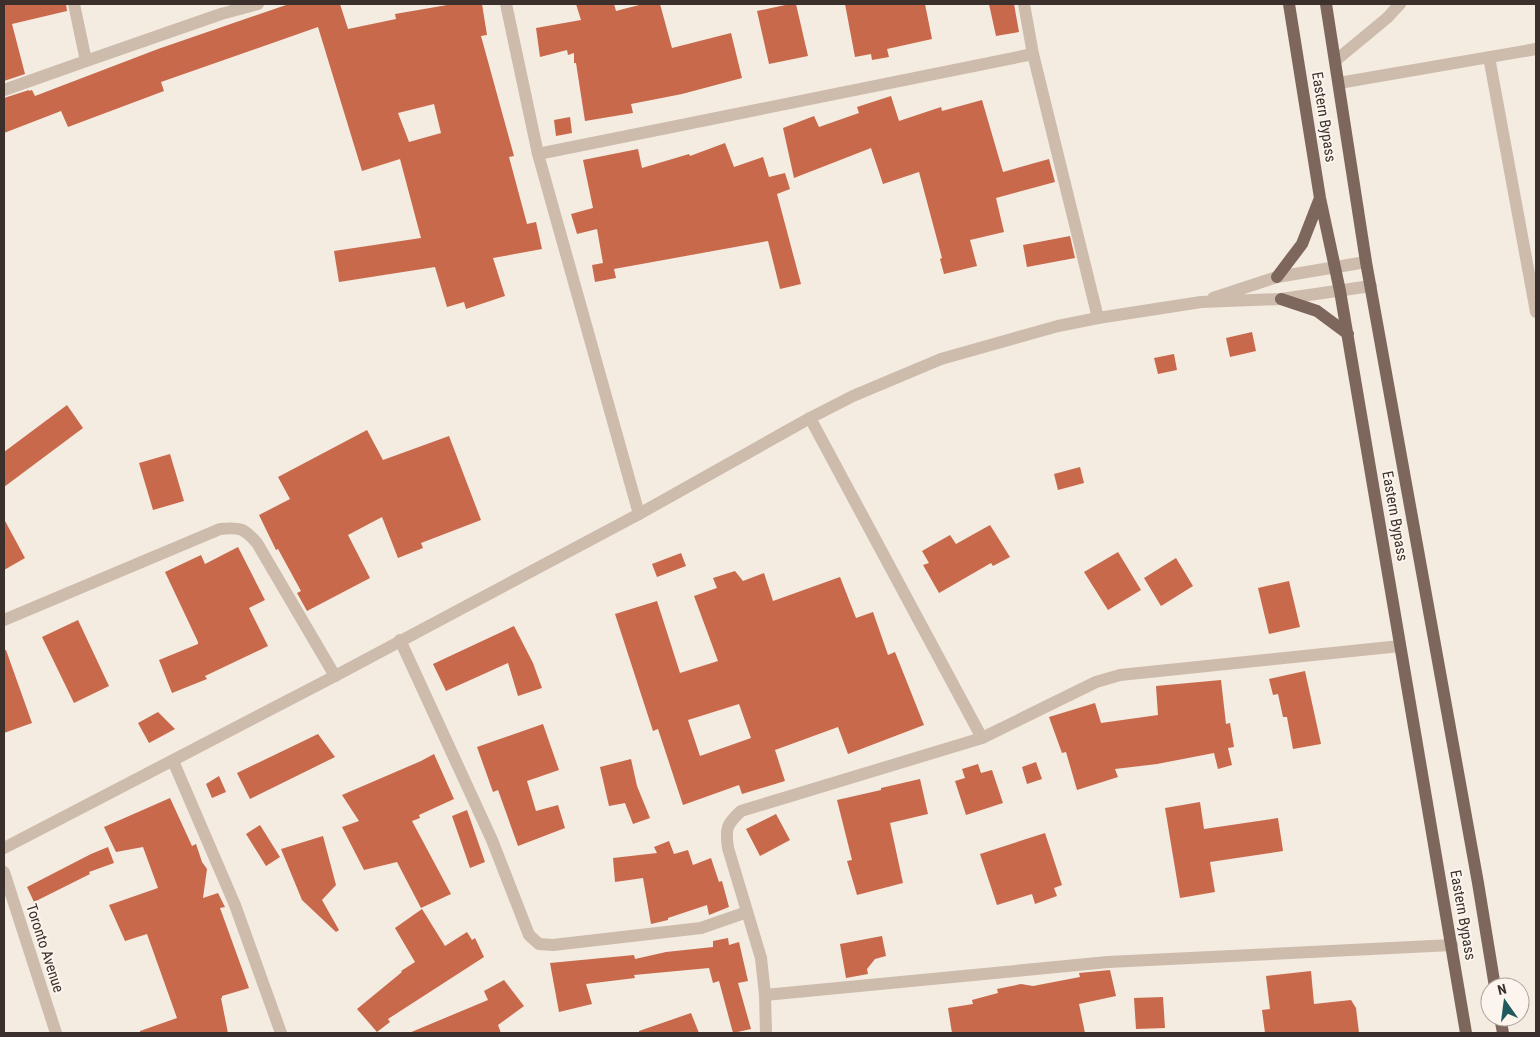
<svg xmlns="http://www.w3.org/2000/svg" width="1540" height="1037" font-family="'Roboto Condensed',sans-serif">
  <rect width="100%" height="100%" fill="#f4ebe1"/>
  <!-- building -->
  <path fill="#c8694b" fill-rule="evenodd" d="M 4,4 L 66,4 L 67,11 L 12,24 L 25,74 L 4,81 Z
    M 289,4 L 340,4 L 348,29 L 396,19 L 395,14 L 453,4 L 482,4 L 487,35 L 481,36 L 514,156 L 509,157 L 527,224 L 536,222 L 542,249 L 493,258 L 505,296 L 466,309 L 464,302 L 447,307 L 435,267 L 339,282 L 334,251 L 421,238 L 400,159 L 362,171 L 318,27 L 161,82 L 164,91 L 68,127 L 61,111 L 4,133 L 4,98 L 29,90 L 29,91 L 32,90 L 35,96 L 158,49 ZM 434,104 L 441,133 L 409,142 L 398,113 Z
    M 576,4 L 614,4 L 616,11 L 643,4 L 660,4 L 672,48 L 731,33 L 742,78 L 682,94 L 631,104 L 633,113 L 585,121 L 576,63 L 574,63 L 574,53 L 568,55 L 567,50 L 540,57 L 536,28 L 581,20 Z
    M 790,4 L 796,4 L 808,56 L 769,64 L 757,11 Z
    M 845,4 L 925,4 L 932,39 L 887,49 L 889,57 L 872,60 L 871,54 L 855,57 Z
    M 989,4 L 1014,4 L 1019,32 L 996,36 Z
    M 891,96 L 899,121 L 941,107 L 942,111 L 982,100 L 1003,172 L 1049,159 L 1055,182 L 996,198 L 1004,232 L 970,240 L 977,266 L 944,274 L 940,259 L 942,258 L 919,172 L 883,184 L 871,148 L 794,178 L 783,128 L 814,116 L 819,127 L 859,113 L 857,107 Z
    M 570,117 L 572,133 L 556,136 L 554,120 Z
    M 725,143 L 734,167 L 763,157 L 769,177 L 785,173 L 790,189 L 777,194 L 801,284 L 780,289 L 768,241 L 614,269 L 616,278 L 595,282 L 592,265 L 603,263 L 597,229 L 577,234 L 571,214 L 593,208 L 583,160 L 638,149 L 642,168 L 689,154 L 690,156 Z
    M 1070,236 L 1075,258 L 1027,267 L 1023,245 Z
    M 1252,332 L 1256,351 L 1230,357 L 1226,338 Z
    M 1174,354 L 1177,370 L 1158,374 L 1154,358 Z
    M 67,405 L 83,428 L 4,487 L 4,452 Z
    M 367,430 L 383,460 L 449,436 L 481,520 L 421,543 L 423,548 L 398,558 L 382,517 L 348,535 L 370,578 L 307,611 L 297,593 L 301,591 L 278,549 L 276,550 L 259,515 L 290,499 L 278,477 Z
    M 170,454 L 184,501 L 153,510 L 139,463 Z
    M 1080,467 L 1084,483 L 1058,490 L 1054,474 Z
    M 4,519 L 25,558 L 4,570 Z
    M 990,525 L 1010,557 L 993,566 L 991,563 L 939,593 L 923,565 L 929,563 L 922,551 L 950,535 L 956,544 Z
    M 238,547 L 265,600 L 249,608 L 268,646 L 205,676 L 207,679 L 172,693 L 159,660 L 198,644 L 198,642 L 165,572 L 201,555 L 205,564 Z
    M 1118,552 L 1141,590 L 1108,610 L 1084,572 Z
    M 681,553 L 686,566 L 657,577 L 652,564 Z
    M 1176,558 L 1193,586 L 1161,606 L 1144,578 Z
    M 735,571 L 743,581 L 764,573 L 773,601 L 840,577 L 856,618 L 873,612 L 888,655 L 895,652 L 924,725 L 848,754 L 838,727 L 775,750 L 785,781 L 742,794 L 739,785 L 683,805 L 658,729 L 653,731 L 615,614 L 657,601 L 680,673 L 718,661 L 694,596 L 717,588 L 713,578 ZM 739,704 L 751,738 L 700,756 L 688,720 Z
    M 1289,581 L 1300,627 L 1269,634 L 1258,588 Z
    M 78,620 L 109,686 L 74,703 L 42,637 Z
    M 514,626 L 533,663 L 542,688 L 518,696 L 508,663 L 446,691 L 433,664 Z
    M 4,650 L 6,650 L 32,723 L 4,733 Z
    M 1305,671 L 1321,744 L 1293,749 L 1287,717 L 1283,717 L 1278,694 L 1273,695 L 1269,679 Z
    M 1221,680 L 1226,724 L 1230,723 L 1234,747 L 1228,748 L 1232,765 L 1218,769 L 1214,753 L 1157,764 L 1115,769 L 1118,777 L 1077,790 L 1066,752 L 1062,753 L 1049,717 L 1095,703 L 1101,723 L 1158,715 L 1156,686 Z
    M 158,712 L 175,729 L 149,743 L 138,723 Z
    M 543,724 L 559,770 L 527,781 L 536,811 L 558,805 L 565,828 L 518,846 L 498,790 L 493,792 L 477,747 Z
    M 318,734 L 335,757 L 250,799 L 237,773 Z
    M 434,754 L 454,799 L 419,815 L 420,818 L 412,821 L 451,894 L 421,908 L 397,862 L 364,870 L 342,827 L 359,821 L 342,795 L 421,761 Z
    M 631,759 L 637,786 L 650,818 L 633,824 L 625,803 L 609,806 L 600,767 Z
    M 1036,762 L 1042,779 L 1027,784 L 1022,767 Z
    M 978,764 L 981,773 L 992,770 L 1003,803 L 966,815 L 955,781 L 965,778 L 962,769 Z
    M 219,776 L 226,792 L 212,798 L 206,784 Z
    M 920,779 L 928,814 L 890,823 L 903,883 L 857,895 L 847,861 L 852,860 L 837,800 L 881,790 L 881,788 Z
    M 170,798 L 192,846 L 196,844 L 202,862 L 207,869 L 203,898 L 218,893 L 225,907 L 220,908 L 249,988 L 222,996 L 222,998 L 221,998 L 228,1033 L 140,1033 L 140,1031 L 177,1018 L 147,934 L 125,941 L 109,905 L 158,888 L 143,847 L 116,852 L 104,827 Z
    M 1200,802 L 1204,829 L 1278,818 L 1283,851 L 1210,862 L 1215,892 L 1180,898 L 1165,808 Z
    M 467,810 L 485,862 L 470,868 L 452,816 Z
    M 776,814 L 790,840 L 760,856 L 746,829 Z
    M 260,825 L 280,857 L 266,866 L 246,834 Z
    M 1045,833 L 1062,885 L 1054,888 L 1057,896 L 1035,904 L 1032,894 L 997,905 L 980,854 Z
    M 323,836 L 336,885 L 322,900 L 339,930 L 336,932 L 302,900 L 281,849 Z
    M 669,841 L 674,854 L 688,850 L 693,865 L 711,858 L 719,882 L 722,881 L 729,907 L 709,915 L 707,905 L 668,918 L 668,920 L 651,924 L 643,878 L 615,882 L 613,858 L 657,853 L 654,847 Z
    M 108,847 L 114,863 L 89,872 L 90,874 L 34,902 L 27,887 L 91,854 Z
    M 422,909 L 445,946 L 467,932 L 472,940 L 475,938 L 484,957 L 388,1019 L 390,1022 L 377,1032 L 357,1009 L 402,972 L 401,971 L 415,962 L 395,928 Z
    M 882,936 L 886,956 L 875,959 L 867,969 L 868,974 L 846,978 L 840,944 Z
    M 728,938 L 729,945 L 739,942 L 748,981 L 738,983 L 751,1029 L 733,1033 L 719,981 L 713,983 L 709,968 L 634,975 L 635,978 L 586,984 L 592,1004 L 559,1012 L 550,963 L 634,955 L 635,959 L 666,952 L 713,947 L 713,941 Z
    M 1110,970 L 1116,996 L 1079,1004 L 1085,1033 L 952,1033 L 948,1008 L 973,1004 L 972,1000 L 998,993 L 997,989 L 1021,984 L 1033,986 L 1080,977 L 1079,973 Z
    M 1311,971 L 1314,1004 L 1351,1000 L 1356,1008 L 1359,1033 L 1265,1033 L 1262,1010 L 1270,1009 L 1266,976 Z
    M 504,980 L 524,1006 L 498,1025 L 501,1033 L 409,1033 L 488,1000 L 484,991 Z
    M 1163,997 L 1165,1028 L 1136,1029 L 1134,998 Z
    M 691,1013 L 699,1033 L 639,1033 L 639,1031 Z"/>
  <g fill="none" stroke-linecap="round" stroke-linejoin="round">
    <!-- minor -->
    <path stroke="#cdbbac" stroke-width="12" d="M 506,4 L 538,154 L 639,514
      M 1024,4 L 1033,54 L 1098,318
      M 1489,57 L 1536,312
      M 86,61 L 221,14 L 258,4
      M 1335,61 L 1387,18 L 1400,4
      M 1339,83 L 1536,49
      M 4,90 L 86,61 L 74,4
      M 538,154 L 1033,54
      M 810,418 L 982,738
      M 4,620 L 220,529 C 240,527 244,528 257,543 L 335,676
      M 400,640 L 492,840 L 529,935 L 539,944 L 553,945 L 701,928 L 747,912
      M 173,761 L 235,905 L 281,1033
      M 4,872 L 56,1033
      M 765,995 L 1108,962 L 1452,945
      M 766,1033 L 765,995 L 761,958 L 728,848 C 725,828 727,824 741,811 L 982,738 L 1096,682 L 1120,675 L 1400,646"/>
    <!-- tertiary -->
    <path stroke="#cdbbac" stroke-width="12" d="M 1213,298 L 1277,277 L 1366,262
      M 4,848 L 335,676 L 639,514 L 810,418 L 853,396 L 941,359 L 1058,326 L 1098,318 L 1201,302 L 1281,299 L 1371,286"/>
    <!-- primary -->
    <path stroke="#7d675c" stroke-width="12" d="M 1289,4 L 1320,198 L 1340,291 L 1466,1033
      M 1326,4 L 1366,262 L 1478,883 L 1495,987
      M 1277,277 L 1302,244 L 1320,198
      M 1281,299 L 1317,311 L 1348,334
      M 1500,1017 L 1503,1033"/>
  </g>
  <g text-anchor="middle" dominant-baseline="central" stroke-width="4" stroke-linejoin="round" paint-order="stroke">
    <!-- street labels -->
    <g font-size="15" fill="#3b302b" stroke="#fbf5ee">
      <text transform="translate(1324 117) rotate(81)">Eastern Bypass</text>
      <text transform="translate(1395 516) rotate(80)">Eastern Bypass</text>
      <text transform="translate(1463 915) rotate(80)">Eastern Bypass</text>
      <text transform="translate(45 948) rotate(72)">Toronto Avenue</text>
    </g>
  </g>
  <!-- border -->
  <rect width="1540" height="1037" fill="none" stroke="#3b302b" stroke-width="10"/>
  <!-- north arrow -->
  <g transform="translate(1505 1002) rotate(346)"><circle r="24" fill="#fbf5ee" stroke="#aea6a0"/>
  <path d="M0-4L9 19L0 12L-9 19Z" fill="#1f5a5e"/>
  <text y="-8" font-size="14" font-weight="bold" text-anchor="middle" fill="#3b302b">N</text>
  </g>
</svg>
